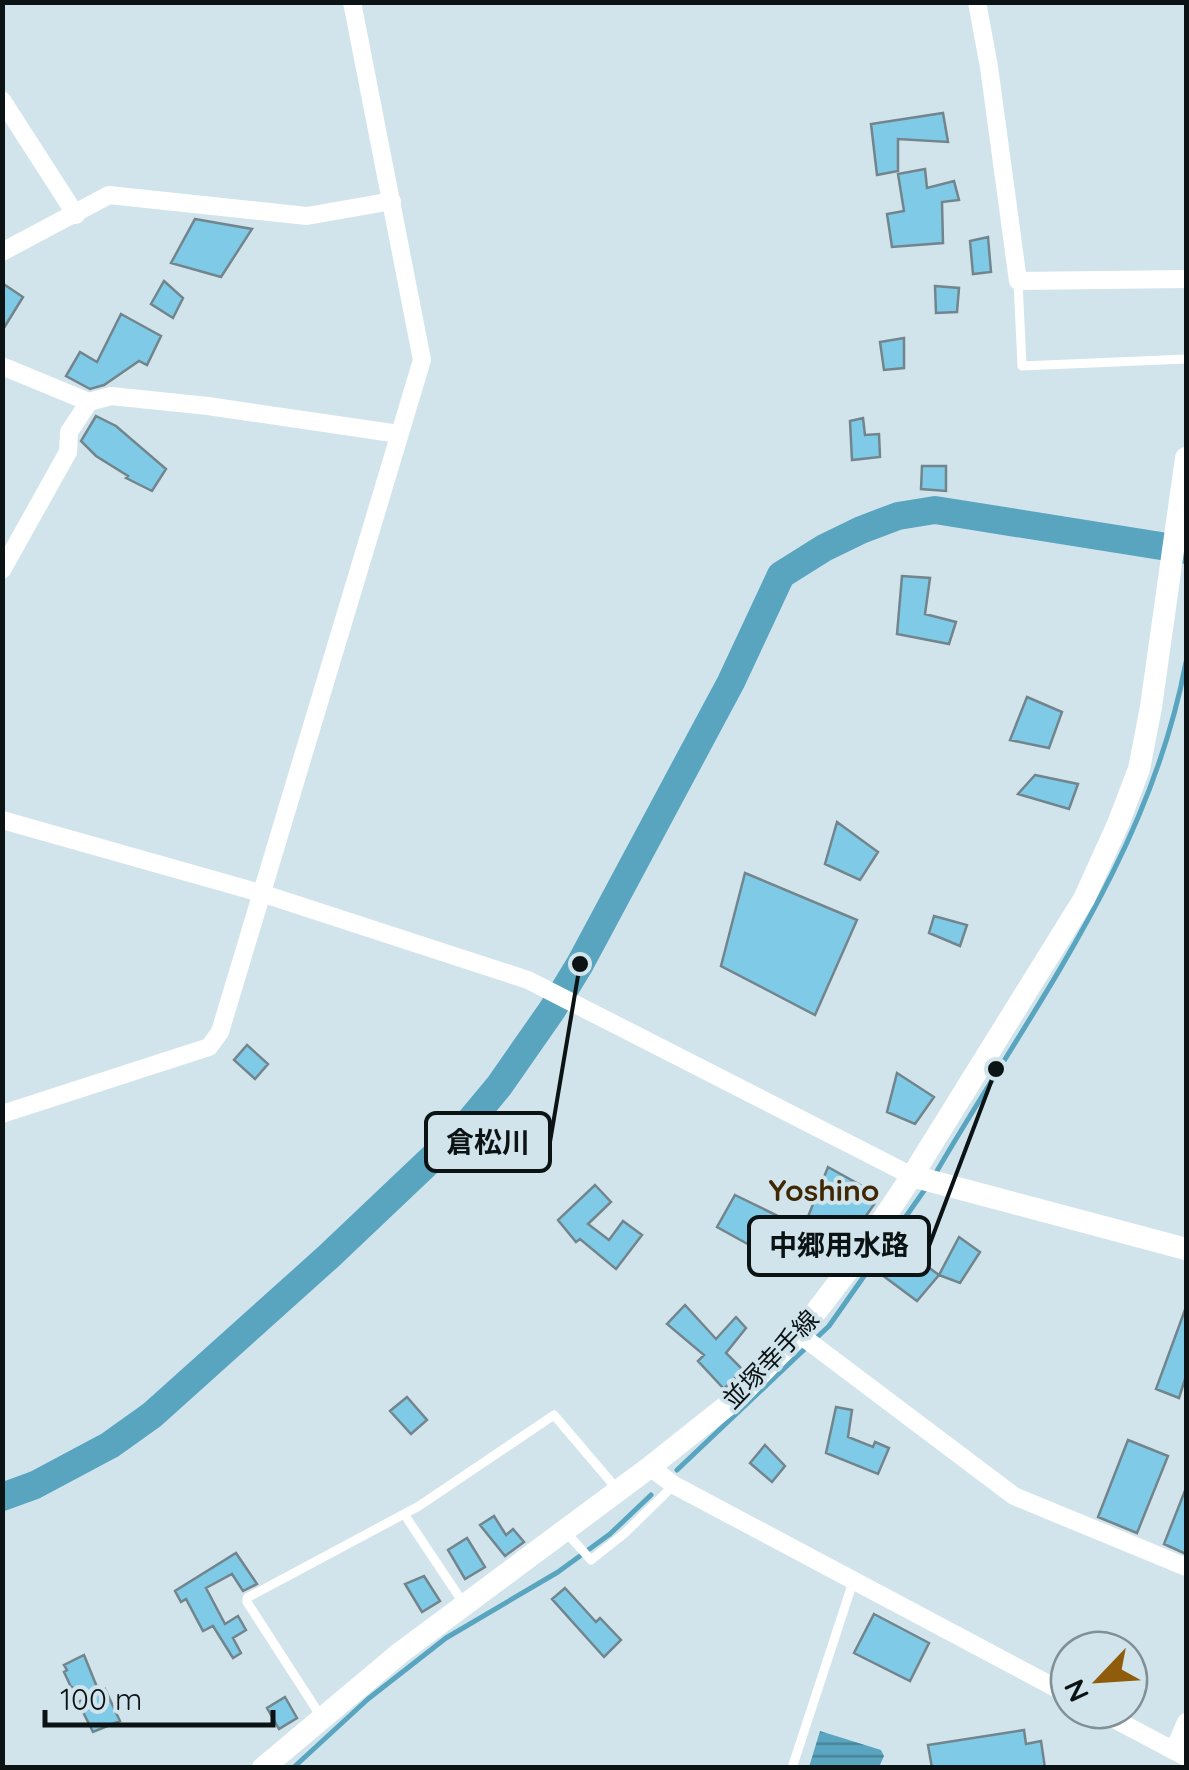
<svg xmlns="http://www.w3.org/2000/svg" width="1189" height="1770" font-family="Quicksand,'Noto Sans JP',sans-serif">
  <defs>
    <pattern id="water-rules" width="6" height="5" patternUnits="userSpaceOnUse" patternTransform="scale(2.5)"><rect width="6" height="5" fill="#59a5bf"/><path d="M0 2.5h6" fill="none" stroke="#48859a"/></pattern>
  </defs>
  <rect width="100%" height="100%" fill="#d1e4ec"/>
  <!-- water -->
  <path fill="url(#water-rules)" d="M 820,1731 L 881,1750 L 884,1756 L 879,1767 L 809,1767 Z"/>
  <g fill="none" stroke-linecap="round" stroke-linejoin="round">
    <!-- stream -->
    <path stroke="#59a5bf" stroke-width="5" d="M 934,1176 C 1032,1007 1149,858 1186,662
      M 677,1470 L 829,1326 L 928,1185
      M 293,1768 L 368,1699 L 446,1638 L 558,1572 L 610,1534 L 651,1495"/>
    <!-- river -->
    <path stroke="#59a5bf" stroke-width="28" d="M 2,1497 L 35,1485 L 110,1445 L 152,1415 L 328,1257 L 464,1128 L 499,1086 L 552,1010 L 580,964 L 731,682 L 781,575 L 824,548 L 861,530 L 898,516 L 935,510 L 1186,550"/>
  </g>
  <!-- building -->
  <path fill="#7fcae6" stroke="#73858c" stroke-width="2.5" d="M 943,113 L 948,142 L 898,139 L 898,171 L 877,175 L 871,124 Z
    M 925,169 L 927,188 L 954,181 L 959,200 L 942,202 L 943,243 L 892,247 L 887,214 L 904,211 L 898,174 Z
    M 195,219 L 252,229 L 221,277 L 171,263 Z
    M 988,237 L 991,272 L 973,274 L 970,241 Z
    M 164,281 L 183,298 L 173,318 L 151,304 Z
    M 2,283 L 23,297 L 2,331 Z
    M 935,286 L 959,288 L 957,312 L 936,313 Z
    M 121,314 L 161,336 L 147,365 L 139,361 L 104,385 L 90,389 L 66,376 L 80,352 L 97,362 Z
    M 904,338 L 904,368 L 884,370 L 880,342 Z
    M 96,416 L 116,426 L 166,469 L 152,491 L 126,478 L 128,476 L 96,456 L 81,441 Z
    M 863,418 L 865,435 L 879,434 L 880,457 L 852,460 L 850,421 Z
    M 922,466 L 946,466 L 946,491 L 921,489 Z
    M 902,576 L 930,578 L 925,614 L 956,622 L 949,644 L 897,634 Z
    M 1027,697 L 1062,712 L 1049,748 L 1010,740 Z
    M 1035,775 L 1078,784 L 1069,809 L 1018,794 Z
    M 837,822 L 878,852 L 860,880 L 825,864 Z
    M 745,873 L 857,920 L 815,1015 L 721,966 Z
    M 934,916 L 967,925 L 960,946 L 929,933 Z
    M 247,1045 L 268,1064 L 255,1079 L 234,1060 Z
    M 897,1073 L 934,1097 L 915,1124 L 887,1112 Z
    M 828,1167 L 880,1196 L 842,1250 L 805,1224 Z
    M 595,1185 L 611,1202 L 588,1224 L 609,1240 L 623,1221 L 642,1235 L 616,1269 L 580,1239 L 576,1242 L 558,1220 Z
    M 735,1195 L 786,1220 L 762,1252 L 717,1227 Z
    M 959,1237 L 980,1252 L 960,1283 L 939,1275 Z
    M 898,1245 L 939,1275 L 917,1301 L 878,1272 Z
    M 685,1305 L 716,1339 L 736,1317 L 746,1328 L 726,1353 L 743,1370 L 724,1389 L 698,1361 L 704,1355 L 667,1324 Z
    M 1186,1307 L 1186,1376 L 1179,1398 L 1156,1389 Z
    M 407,1397 L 427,1420 L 411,1434 L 390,1411 Z
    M 836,1407 L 852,1410 L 848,1437 L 873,1447 L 875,1442 L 889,1448 L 878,1474 L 826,1453 Z
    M 1128,1440 L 1168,1456 L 1137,1533 L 1098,1517 Z
    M 765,1445 L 785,1466 L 772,1482 L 750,1463 Z
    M 1186,1488 L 1186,1554 L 1164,1544 Z
    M 494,1516 L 506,1535 L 513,1529 L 524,1542 L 505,1556 L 480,1525 Z
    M 467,1538 L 485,1567 L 465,1579 L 448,1550 Z
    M 236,1553 L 257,1584 L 243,1591 L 232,1574 L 206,1588 L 225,1624 L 238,1616 L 246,1630 L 233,1638 L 241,1653 L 233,1658 L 213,1626 L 203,1631 L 186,1599 L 181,1602 L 175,1591 Z
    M 424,1576 L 440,1601 L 422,1612 L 405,1584 Z
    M 565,1588 L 596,1622 L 600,1618 L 621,1640 L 604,1657 L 552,1599 Z
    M 874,1614 L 929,1643 L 910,1681 L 854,1653 Z
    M 84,1655 L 99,1692 L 105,1689 L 120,1721 L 93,1732 L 78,1702 L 92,1695 L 71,1687 L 64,1672 L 67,1670 L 64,1665 Z
    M 285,1697 L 297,1718 L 279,1729 L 267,1708 Z
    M 1024,1730 L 1026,1744 L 1041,1741 L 1045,1768 L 932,1768 L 928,1745 Z"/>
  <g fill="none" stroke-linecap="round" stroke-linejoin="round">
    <!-- lane -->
    <path stroke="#fff" stroke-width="9" d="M 1018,281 L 1022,366 L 1186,359
      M 404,1514 L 464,1604
      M 564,1530 L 591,1560 L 625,1533 L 674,1485
      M 320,1715 L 247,1602 L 247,1598 L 419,1506 L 554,1415 L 617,1489
      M 792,1768 L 853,1582"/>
    <!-- street -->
    <path stroke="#fff" stroke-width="18" d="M 977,2 L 989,67 L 1018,281 L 1186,279
      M 2,100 L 76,215
      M 2,252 L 109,195 L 307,216 L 392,201
      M 2,366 L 89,402 L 111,396 L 208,406 L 399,434
      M 2,570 L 68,452 L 69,432 L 89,402
      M 2,820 L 264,894 L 528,980 L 912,1176
      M 2,1114 L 209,1047 L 220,1032 L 422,360 L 352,2
      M 799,1334 L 1014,1496 L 1186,1567
      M 650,1467 L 674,1485 L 1069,1695
      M 1097,1710 L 1186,1757
      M 1174,1750 L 1186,1722"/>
    <!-- secondary -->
    <path stroke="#fff" stroke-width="22" d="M 912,1176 L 1186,1249
      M 263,1768 L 400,1653 L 650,1467 L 738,1397 L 799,1334 L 855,1261 L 912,1176 L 1084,899 L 1118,824 L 1139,769 L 1151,707 L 1186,458"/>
  </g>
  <g text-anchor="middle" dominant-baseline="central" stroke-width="8" stroke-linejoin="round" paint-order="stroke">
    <!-- street labels -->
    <g font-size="25" fill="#0c1315" stroke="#d1e4ec">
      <text transform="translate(770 1359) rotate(-46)">並塚幸手線</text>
    </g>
    <!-- quarter labels -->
    <g font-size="30" font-weight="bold" fill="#402804" stroke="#d1e4ec">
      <text x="824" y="1190">Yoshino</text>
    </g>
  </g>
  <!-- callouts -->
  <path fill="none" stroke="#0c1315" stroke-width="4" d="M580 964L550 1142M996 1069L929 1246"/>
  <g fill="#0c1315" stroke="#d1e4ec" stroke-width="4">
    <circle cx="580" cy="964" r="10"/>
    <circle cx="996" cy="1069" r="10"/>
  </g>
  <g fill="#d1e4ec" stroke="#0c1315" stroke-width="4">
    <rect x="426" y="1113" width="124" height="58" rx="10"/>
    <rect x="749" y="1217" width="180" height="58" rx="10"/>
  </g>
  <g font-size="28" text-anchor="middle" font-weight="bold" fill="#0c1315">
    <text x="488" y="1152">倉松川</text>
    <text x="839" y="1255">中郷用水路</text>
  </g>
  <!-- border -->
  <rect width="1189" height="1770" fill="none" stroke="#0c1315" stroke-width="10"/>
  <!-- north arrow -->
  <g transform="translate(1099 1680) rotate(245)"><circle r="48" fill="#d1e4ec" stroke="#829096" stroke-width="2.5"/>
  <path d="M0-8L18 38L0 25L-18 38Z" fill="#8e5c0a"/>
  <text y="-15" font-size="28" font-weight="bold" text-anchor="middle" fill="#0c1315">N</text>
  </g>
  <!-- scale -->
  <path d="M45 1710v15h228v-15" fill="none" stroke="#0c1315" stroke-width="5"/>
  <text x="60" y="1710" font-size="30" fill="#0c1315" stroke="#d1e4ec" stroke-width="8" paint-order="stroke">100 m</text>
</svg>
